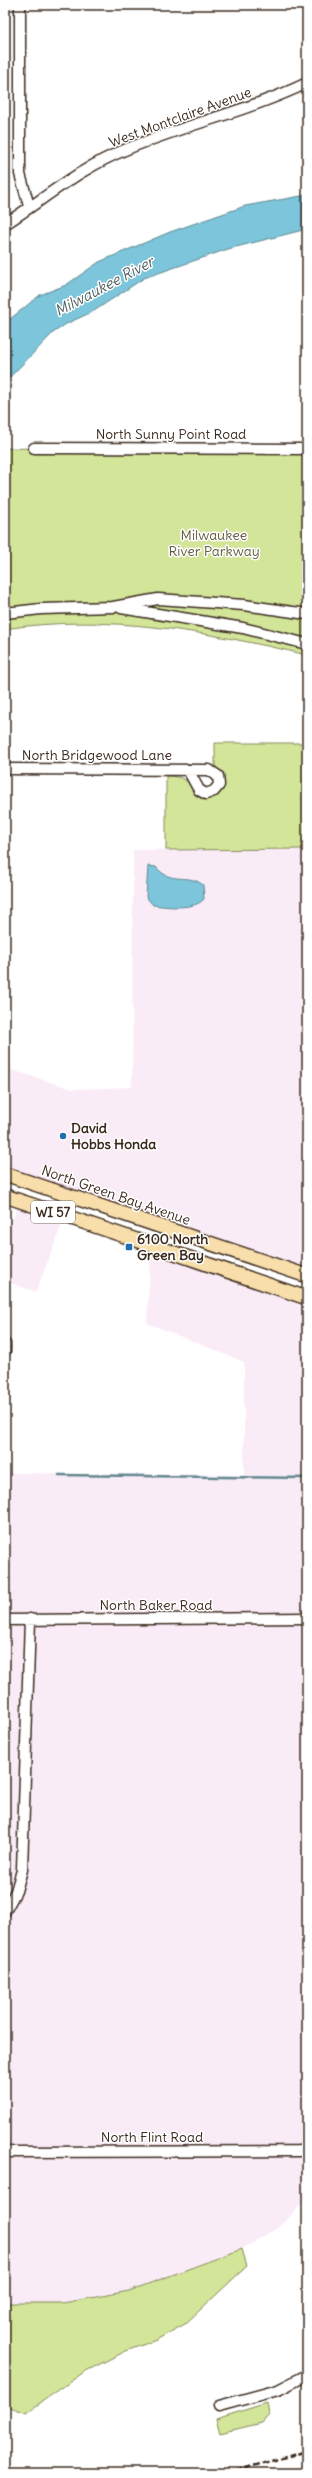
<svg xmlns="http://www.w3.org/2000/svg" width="312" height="2478" font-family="Delius,sans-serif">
  <rect width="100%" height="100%" fill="#fff"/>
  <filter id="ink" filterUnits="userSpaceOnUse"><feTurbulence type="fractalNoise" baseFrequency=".025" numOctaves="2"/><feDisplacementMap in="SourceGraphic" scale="8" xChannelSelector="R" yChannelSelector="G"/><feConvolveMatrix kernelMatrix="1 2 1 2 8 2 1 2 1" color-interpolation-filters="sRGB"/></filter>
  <g filter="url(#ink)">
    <!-- built -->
    <path fill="#faecf7" d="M 307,849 L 307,1272 L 5,1171 L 5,1068 L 73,1089 L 132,1087 L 133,850 Z
      M 17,1207 L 63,1222 L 36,1292 L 5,1281 L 5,1242 Z
      M 151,1243 L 307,1298 L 307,2198 L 281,2226 L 242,2249 L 129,2291 L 63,2303 L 5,2303 L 5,1473 L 244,1475 L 244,1362 L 147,1323 Z
      M 307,2465 L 307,2473 L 278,2473 Z"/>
    <!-- green -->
    <path fill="#d2e599" stroke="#86885c" d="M 5,448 L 307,452 L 307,655 C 209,632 105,613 5,629 Z
      M 215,743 L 307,743 L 307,849 L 166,850 L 166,776 C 200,776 184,796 208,797 L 221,773 L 215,766 Z
      M 242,2249 L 247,2266 L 185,2324 L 156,2340 L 126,2351 L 84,2372 L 26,2413 L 9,2407 L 5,2401 L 5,2303 L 63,2303 L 129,2291 Z
      M 267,2403 L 269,2415 L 262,2423 L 220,2433 L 216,2419 Z"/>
    <!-- water -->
    <path fill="#7bc5db" stroke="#61878f" d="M 307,195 L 307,229 L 228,249 L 144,278 L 94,311 L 66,324 L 53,333 L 5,382 L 5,323 L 40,295 L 66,285 L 99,262 L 170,232 L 245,206 Z
      M 148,866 L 156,867 C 172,886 187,872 203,885 L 204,899 C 195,910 167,907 153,905 L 146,897 Z"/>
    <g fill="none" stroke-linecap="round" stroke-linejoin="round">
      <!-- stream -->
      <path stroke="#61878f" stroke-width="2.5" d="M 59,1475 L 307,1478"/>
      <defs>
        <path id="minor" d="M 20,5 L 20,174 L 29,206
          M 5,224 C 47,197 80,168 127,149 C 186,124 249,111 307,83
          M 34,448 L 307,449
          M 121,608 L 243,628 L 307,644
          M 5,613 L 41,609 L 113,607 L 158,599 L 244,605 L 307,614
          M 5,769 L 209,770 L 218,776 L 219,785 L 214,791 L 206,794 L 199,790 L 188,770
          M 5,1344 L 5,1351
          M 5,1620 L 307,1618
          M 5,1911 L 16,1891 L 22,1870 L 30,1619
          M 5,2152 L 300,2151 L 307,2149
          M 219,2406 L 278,2390 L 307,2375"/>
        <path id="major" d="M 5,1174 L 307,1276
          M 5,1196 C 106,1229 206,1264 307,1298"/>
      </defs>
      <!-- minor casing -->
      <use href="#minor" stroke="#3b2a1e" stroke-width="13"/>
      <!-- major casing -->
      <use href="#major" stroke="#3b2a1e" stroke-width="16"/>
      <!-- minor -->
      <use href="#minor" stroke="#fff" stroke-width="10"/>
      <!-- major -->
      <use href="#major" stroke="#f8deab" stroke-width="13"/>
      <!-- rail -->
      <path stroke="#3b2a1e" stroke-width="2.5" stroke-dasharray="6 3" stroke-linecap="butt" d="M 228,2473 L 307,2451"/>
    </g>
  </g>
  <!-- markers -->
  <g fill="#1f6fb2" stroke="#fff" stroke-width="1.5">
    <circle cx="63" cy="1136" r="4"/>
    <rect x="125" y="1243" width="8" height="8" rx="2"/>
  </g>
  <g text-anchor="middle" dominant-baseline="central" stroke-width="3" stroke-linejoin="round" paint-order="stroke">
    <!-- shield labels -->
    <rect fill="#fff" stroke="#766a62" stroke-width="1" x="31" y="1201" width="44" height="22" rx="3"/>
    <g font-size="13" font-weight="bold" fill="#3b2a1e">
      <text x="53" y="1212">WI 57</text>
    </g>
    <!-- street labels -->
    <g font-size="14" fill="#3b2a1e" stroke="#fff">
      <text transform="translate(180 117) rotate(-20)">West Montclaire Avenue</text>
      <text x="171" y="434">North Sunny Point Road</text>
      <text x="97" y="755">North Bridgewood Lane</text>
      <text transform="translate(116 1195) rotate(19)">North Green Bay Avenue</text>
      <text x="156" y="1605">North Baker Road</text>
      <text x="152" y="2137">North Flint Road</text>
    </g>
    <!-- park labels -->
    <g font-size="14" fill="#61593d" stroke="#fff">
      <text x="214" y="535">Milwaukee<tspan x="214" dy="16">River Parkway</tspan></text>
    </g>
    <!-- poi labels -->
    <g font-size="14" font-weight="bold" fill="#3b2a1e" stroke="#fff" text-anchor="start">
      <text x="71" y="1128">David<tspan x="71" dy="16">Hobbs Honda</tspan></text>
      <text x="137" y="1239">6100 North<tspan x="137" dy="16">Green Bay</tspan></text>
    </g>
    <!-- water labels -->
    <g font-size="15" font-style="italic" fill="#516060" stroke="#fff">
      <text transform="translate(104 286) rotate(-28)">Milwaukee River</text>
    </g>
  </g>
  <!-- margin -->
  <rect width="312" height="2478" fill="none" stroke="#fff" stroke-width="20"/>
  <rect x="10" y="10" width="292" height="2458" fill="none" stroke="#3b2a1e" stroke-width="1.5" filter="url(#ink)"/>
</svg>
